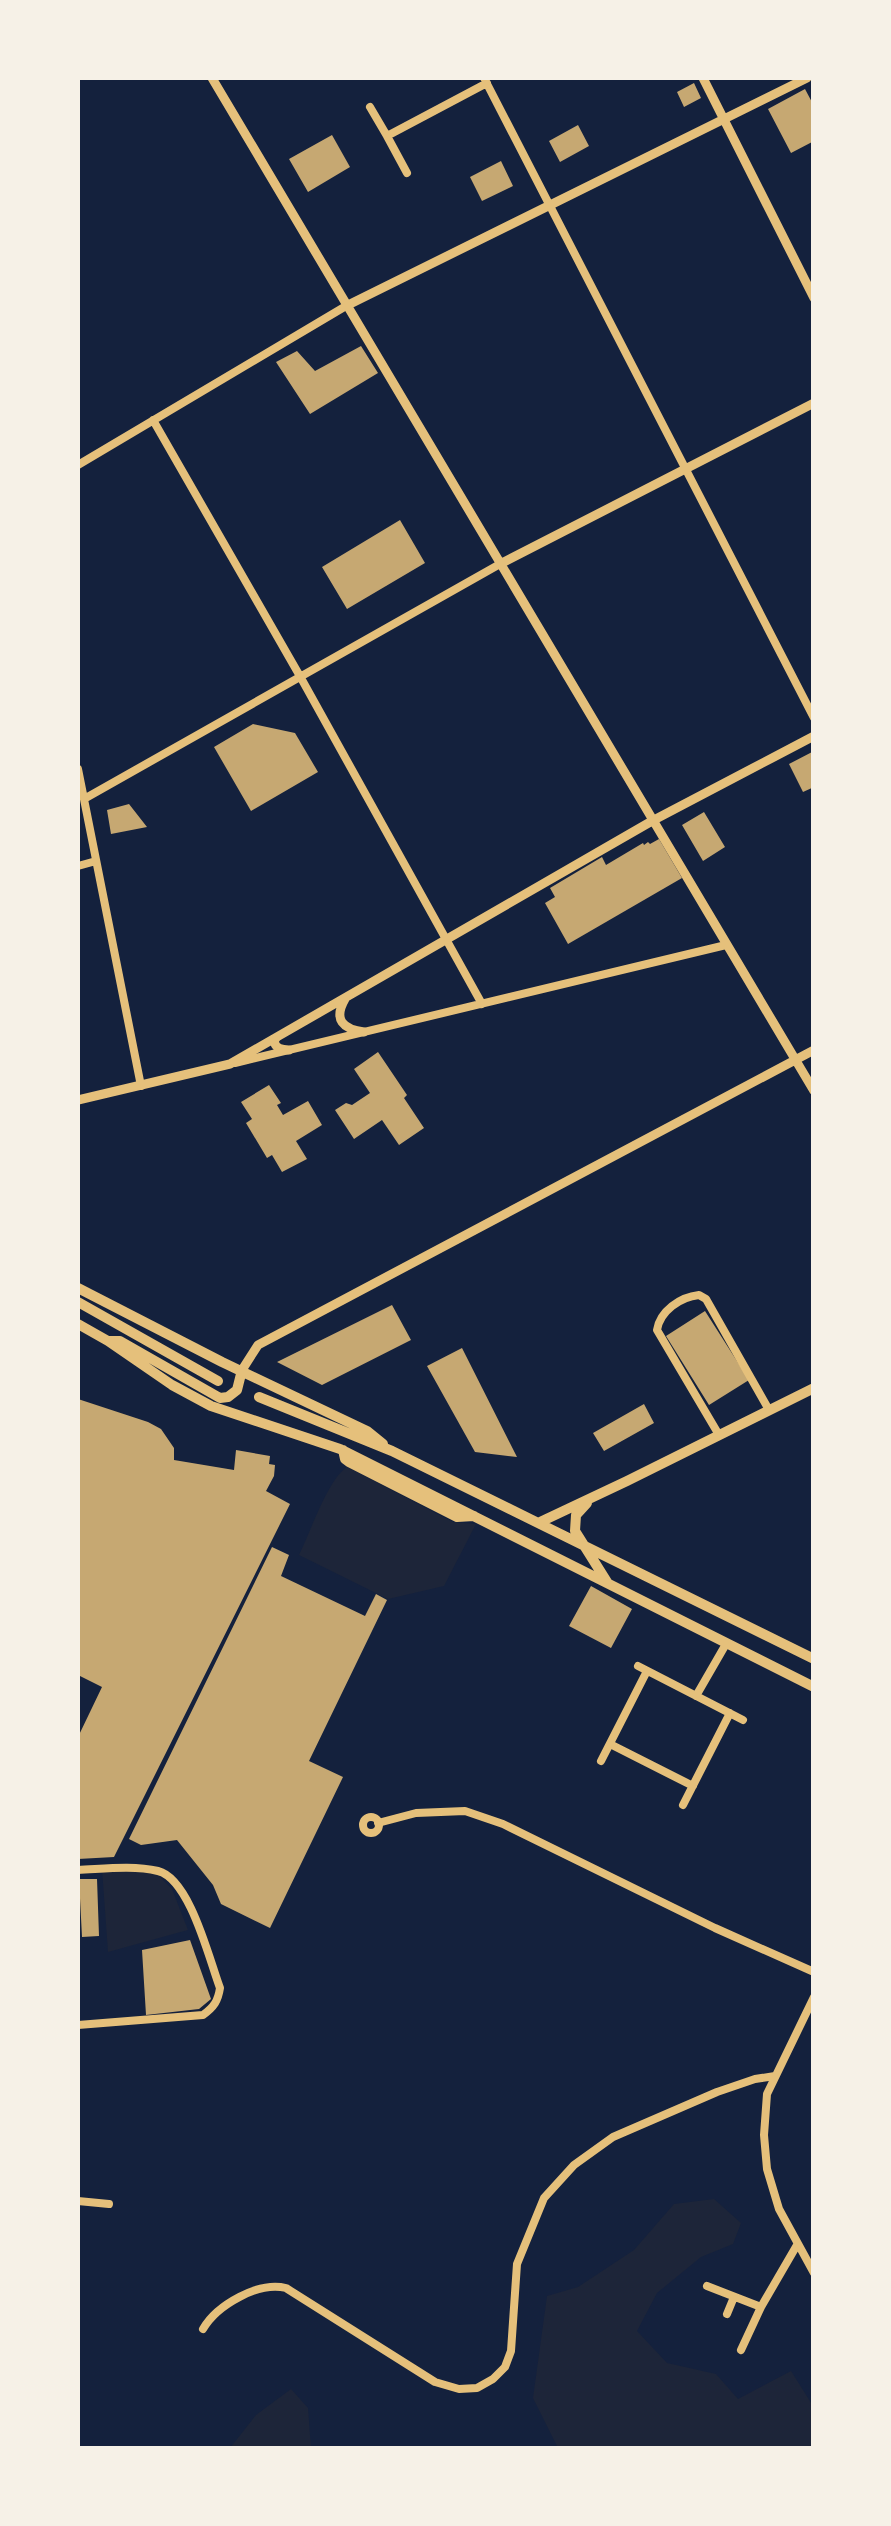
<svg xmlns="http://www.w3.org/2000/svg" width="891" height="2526" font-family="Cabin,sans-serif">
  <rect width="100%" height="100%" fill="#14213d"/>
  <!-- green -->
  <path fill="#1d2539" d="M 347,1467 L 453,1522 L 476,1524 L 444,1586 L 388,1599 L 299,1555 C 310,1533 328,1479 347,1467 Z
    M 102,1869 L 156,1873 L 172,1889 L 188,1930 L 108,1952 Z
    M 714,2199 L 741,2223 L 733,2244 L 701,2257 L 657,2293 L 637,2331 L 667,2363 L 716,2374 L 738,2399 L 791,2371 L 813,2406 L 813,2448 L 558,2448 L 533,2398 L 547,2296 L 578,2287 L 634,2250 L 674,2204 Z
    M 291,2389 L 308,2408 L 311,2448 L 230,2448 L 256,2415 Z"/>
  <!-- building -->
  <path fill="#c6a872" d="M 694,83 L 701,98 L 684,107 L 677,92 Z
    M 805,89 L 814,106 L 814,141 L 791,153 L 768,109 Z
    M 578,125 L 589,146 L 560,162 L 549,141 Z
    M 332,135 L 350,167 L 308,192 L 289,159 Z
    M 501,161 L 513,186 L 482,201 L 470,177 Z
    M 361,346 L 378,373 L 310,414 L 276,362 L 297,351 L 315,371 Z
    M 400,520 L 425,563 L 347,609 L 322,567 Z
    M 253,724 L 295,733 L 318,772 L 251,811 L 214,747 Z
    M 814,751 L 814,787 L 803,792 L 789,764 Z
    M 129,804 L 147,827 L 111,834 L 107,810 Z
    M 704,812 L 725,847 L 703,861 L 682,825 Z
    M 659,839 L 682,878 L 568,944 L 545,903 L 555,897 L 550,888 L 602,857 L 606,865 L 643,843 L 644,845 L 648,842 L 650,844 Z
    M 378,1052 L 407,1095 L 404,1098 L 424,1128 L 399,1145 L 382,1120 L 354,1139 L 335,1110 L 346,1103 L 352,1105 L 370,1093 L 354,1069 Z
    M 269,1085 L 281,1103 L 277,1105 L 283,1115 L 308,1101 L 322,1125 L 296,1141 L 307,1159 L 282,1172 L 272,1155 L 267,1158 L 246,1123 L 252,1119 L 241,1102 Z
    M 392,1305 L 411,1340 L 322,1385 L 277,1362 Z
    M 705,1311 L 749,1380 L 709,1405 L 666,1336 Z
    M 462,1348 L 517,1457 L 475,1452 L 427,1366 Z
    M 78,1399 L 148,1422 L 161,1429 L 174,1448 L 174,1460 L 234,1470 L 236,1450 L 270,1456 L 269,1464 L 275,1465 L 274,1476 L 266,1491 L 290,1504 L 114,1857 L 78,1859 L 78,1737 L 102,1687 L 78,1675 Z
    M 644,1404 L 654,1423 L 604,1451 L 593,1433 Z
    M 272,1547 L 289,1555 L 281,1576 L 365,1616 L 376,1594 L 387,1600 L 309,1761 L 343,1777 L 270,1928 L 221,1904 L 213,1885 L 177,1840 L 141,1845 L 129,1839 Z
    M 591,1586 L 632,1609 L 611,1648 L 569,1626 Z
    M 79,1879 L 97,1879 L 99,1936 L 82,1937 Z
    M 190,1940 L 211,1999 L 199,2009 L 146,2015 L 142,1950 Z"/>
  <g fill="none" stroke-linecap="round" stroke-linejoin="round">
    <!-- minor -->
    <path stroke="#e5c07b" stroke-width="8" d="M 484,78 L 814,718
      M 370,107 L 387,136
      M 407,173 L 387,136 L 487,83
      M 153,420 L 301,678 L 482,1004
      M 78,465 L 346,306
      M 78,769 L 141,1086
      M 84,799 L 500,564
      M 78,866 L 96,861
      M 235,1063 L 726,945
      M 719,1435 L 657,1330 C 660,1311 680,1297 699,1295 L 706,1299 L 769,1410
      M 638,1666 L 743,1720
      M 696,1696 L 726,1644
      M 610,1744 L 693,1786
      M 601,1761 L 647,1671
      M 683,1805 L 730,1713
      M363 1825a8 8 0 1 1 16 0a8 8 0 1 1-16 0Z
      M 378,1823 L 416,1813 L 465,1811 L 503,1824 L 715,1928 L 814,1972
      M 78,1870 C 103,1869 133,1865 158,1871 C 190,1879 209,1959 220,1988 C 218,2001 214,2007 203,2015 L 78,2025
      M 814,1997 L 767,2094 L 764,2135 L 767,2169 L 779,2209 L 814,2273
      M 78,2201 L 109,2204
      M 707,2286 L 761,2307 L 797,2245
      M 727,2314 L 734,2297
      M 203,2329 C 217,2305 259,2281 286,2288 L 435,2382 L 459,2389 L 477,2388 L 493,2379 L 505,2367 L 511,2351 L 517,2264 L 544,2198 L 574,2165 L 613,2137 L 717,2092 L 755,2079 L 775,2076
      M 741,2350 L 761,2307"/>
    <!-- tertiary -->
    <path stroke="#e5c07b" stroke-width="9" d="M 212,78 L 814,1091
      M 703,78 L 814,298
      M 346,306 L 807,78
      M 500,564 L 814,403
      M 345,999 C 333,1020 343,1029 364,1032
      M 277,1037 L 274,1040 C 275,1049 282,1050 289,1050
      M 78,1100 L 230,1064 L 652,821 L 814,736
      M 242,1370 L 258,1345 L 814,1050"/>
    <!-- secondary -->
    <path stroke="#e5c07b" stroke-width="10" d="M 78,1288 L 222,1362 L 367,1431 L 383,1444
      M 78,1302 L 218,1381
      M 78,1324 L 108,1341 L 172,1385 L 211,1406 L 340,1449 L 814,1687
      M 109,1341 L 120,1341 L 220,1398 L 228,1397 L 237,1390 L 242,1370
      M 259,1397 L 392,1451 L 814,1659
      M 343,1450 L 345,1459 L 349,1462 L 457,1517 L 474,1516
      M 587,1503 L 576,1515 L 575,1531 L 607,1582
      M 538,1523 L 627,1481 L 814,1388"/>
  </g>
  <!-- border -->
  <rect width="891" height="2526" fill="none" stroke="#f6f1e7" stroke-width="160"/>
</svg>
